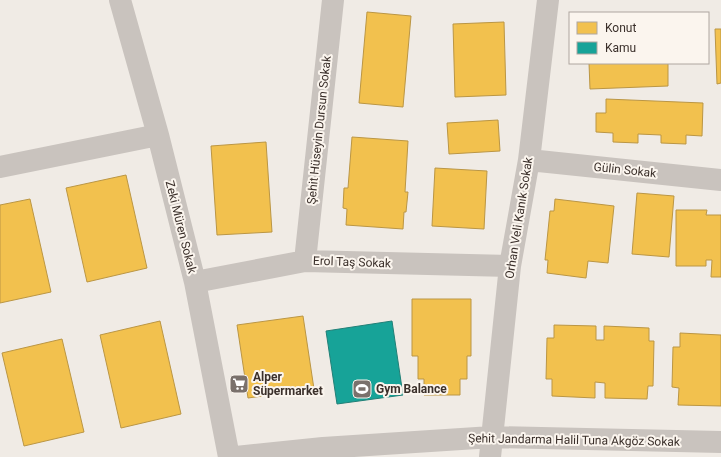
<svg xmlns="http://www.w3.org/2000/svg" width="721" height="457" font-family="Roboto,sans-serif">
  <rect width="100%" height="100%" fill="#f0ebe5"/>
  <!-- homes -->
  <path fill="#f2c14e" stroke="#bb9644" d="M 367,12 L 411,16 L 403,107 L 359,103 Z
    M 504,22 L 506,95 L 455,97 L 453,24 Z
    M 715,29 L 721,29 L 721,83 L 717,84 Z
    M 589,63 L 668,63 L 668,86 L 590,89 Z
    M 606,99 L 703,103 L 702,136 L 686,135 L 686,144 L 661,143 L 661,135 L 638,134 L 638,143 L 613,142 L 613,133 L 596,132 L 596,113 L 606,113 Z
    M 498,120 L 500,151 L 449,154 L 447,123 Z
    M 352,137 L 408,141 L 405,192 L 408,192 L 406,212 L 404,212 L 403,229 L 346,225 L 347,209 L 343,208 L 344,188 L 348,188 Z
    M 266,142 L 272,232 L 217,235 L 211,146 Z
    M 435,168 L 487,171 L 484,229 L 432,226 Z
    M 126,175 L 147,268 L 87,282 L 66,188 Z
    M 637,193 L 674,196 L 669,257 L 632,254 Z
    M 30,199 L 51,292 L 0,303 L 0,205 Z
    M 555,199 L 614,206 L 608,263 L 588,261 L 586,278 L 547,273 L 548,260 L 545,260 L 550,211 L 554,211 Z
    M 676,210 L 707,210 L 706,215 L 721,215 L 721,277 L 711,277 L 712,260 L 706,260 L 706,266 L 676,266 Z
    M 412,299 L 471,299 L 471,356 L 467,356 L 467,379 L 460,379 L 460,395 L 424,395 L 424,379 L 418,379 L 418,356 L 412,356 Z
    M 303,316 L 314,389 L 248,398 L 237,325 Z
    M 160,321 L 181,414 L 121,428 L 100,335 Z
    M 554,325 L 596,326 L 596,340 L 604,340 L 604,326 L 649,328 L 649,341 L 654,341 L 653,386 L 648,386 L 647,399 L 605,398 L 605,383 L 595,382 L 595,398 L 552,396 L 552,379 L 546,379 L 547,338 L 554,338 Z
    M 680,333 L 721,335 L 721,406 L 678,405 L 679,388 L 672,387 L 673,347 L 680,347 Z
    M 62,339 L 84,432 L 24,446 L 2,353 Z"/>
  <!-- public -->
  <path fill="#17a398" stroke="#228077" d="M 392,321 L 403,395 L 337,404 L 326,331 Z"/>
  <g fill="none" stroke-linecap="round" stroke-linejoin="round">
    <!-- minor -->
    <path stroke="#c9c3be" stroke-width="22" d="M 120,0 L 158,135 L 195,282 L 229,457
      M 529,160 L 721,180
      M 0,167 L 158,135
      M 305,261 L 333,0
      M 195,282 L 305,261 L 510,266
      M 236,457 L 323,448 L 492,437 L 721,442
      M 490,457 L 510,266 L 529,160 L 548,0"/>
  </g>
  <!-- icons -->
  <defs>
    <symbol id="supermarket-square" viewBox="-11 -11 22 22"><rect x="-9" y="-9" width="18" height="18" rx="4" fill="#7a716c" stroke="#fbf5ee"/><path d="M-6-5.5h2.5l.6 2H6L4.5 2H-2.5L-4.4-4H-6ZM-1.5 3.2a1.3 1.3 0 1 0 .1 0ZM3 3.2a1.3 1.3 0 1 0 .1 0Z" fill="#fff"/></symbol>
    <symbol id="stadium-square" viewBox="-11 -11 22 22"><rect x="-9" y="-9" width="18" height="18" rx="4" fill="#7a716c" stroke="#fbf5ee"/><path d="M0-5a6.5 5 0 1 0 0 10a6.5 5 0 1 0 0-10ZM-3.5-1.8h7v3.6h-7Z" fill="#fff"/></symbol>
  </defs>
  <g fill-rule="evenodd">
    <use href="#supermarket-square" x="228" y="373" width="22" height="22"/>
    <use href="#stadium-square" x="351" y="378" width="22" height="22"/>
  </g>
  <g text-anchor="middle" dominant-baseline="central" stroke-width="4" stroke-linejoin="round" paint-order="stroke">
    <!-- street labels -->
    <g font-size="12" fill="#3b302b" stroke="#fbf5ee">
      <text transform="translate(319 130) rotate(-84)">Şehit Hüseyin Dursun Sokak</text>
      <text transform="translate(625 170) rotate(6)">Gülin Sokak</text>
      <text transform="translate(519 218) rotate(-81)">Orhan Veli Kanık Sokak</text>
      <text transform="translate(181 227) rotate(76)">Zeki Müren Sokak</text>
      <text transform="translate(352 262) rotate(2)">Erol Taş Sokak</text>
      <text transform="translate(574 440) rotate(1)">Şehit Jandarma Halil Tuna Akgöz Sokak</text>
    </g>
    <!-- poi labels -->
    <g font-size="12" font-weight="bold" fill="#3b302b" stroke="#fbf5ee" text-anchor="start">
      <text x="253" y="377">Alper<tspan x="253" dy="14">Süpermarket</tspan></text>
      <text x="376" y="389">Gym Balance</text>
    </g>
  </g>
  <!-- legend -->
  <rect x="569" y="12" width="140" height="52" fill="#fbf5ee" stroke="#aea6a0"/>
  <rect x="577" y="22" width="20" height="12" fill="#f2c14e" stroke="#aea6a0"/>
  <text x="605" y="32" font-size="12" fill="#3b302b">Konut</text>
  <rect x="577" y="42" width="20" height="12" fill="#17a398" stroke="#aea6a0"/>
  <text x="605" y="52" font-size="12" fill="#3b302b">Kamu</text>
</svg>
